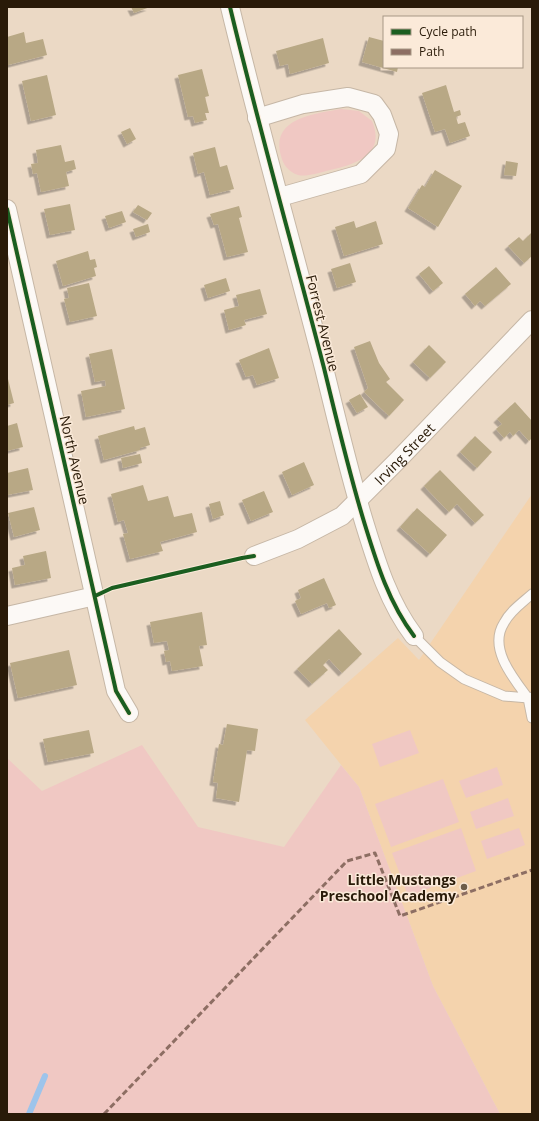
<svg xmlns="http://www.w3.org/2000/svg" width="539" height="1121" font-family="'Open Sans',sans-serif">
  <defs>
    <filter id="shadow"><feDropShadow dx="-3.5" dy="3.5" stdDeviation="0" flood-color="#0004"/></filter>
  </defs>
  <rect width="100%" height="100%" fill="#ebd9c5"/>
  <!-- built -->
  <path fill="#f4d3ad" d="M 532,494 L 532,1114 L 500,1114 L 433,986 L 359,787 L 305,720 L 398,638 L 419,660 Z"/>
  <!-- green -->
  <path fill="#f0c8c3" d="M 341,109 L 359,111 L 372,121 C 387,157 352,165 326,171 C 318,173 306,177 298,175 C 289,172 283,165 281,156 C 270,118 314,114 341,109 Z
    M 410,730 L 419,753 L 380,767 L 372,744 Z
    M 142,745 L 198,827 L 284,847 L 341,765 L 359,787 L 433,986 L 500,1114 L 7,1114 L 7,758 L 42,791 Z
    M 497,767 L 503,785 L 466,798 L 459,781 Z
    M 443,779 L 459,822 L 391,847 L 375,804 Z
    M 508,798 L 514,816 L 476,829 L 470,812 Z
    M 461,828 L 476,871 L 408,896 L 392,853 Z
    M 519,828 L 525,845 L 487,859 L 481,841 Z"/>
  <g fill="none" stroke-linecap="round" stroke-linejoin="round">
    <!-- stream -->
    <path stroke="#9dc4eb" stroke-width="6" d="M 29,1114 L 45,1076"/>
  </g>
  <!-- building -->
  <path fill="#b8a885" filter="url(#shadow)" d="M 131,7 L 150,7 L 134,13 Z
    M 24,32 L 26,43 L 43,39 L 47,55 L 8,65 L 7,37 Z
    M 369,37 L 384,41 L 384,67 L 398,67 L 397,72 L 362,62 Z
    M 323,38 L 329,63 L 290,74 L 288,64 L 280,66 L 276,51 Z
    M 202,69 L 209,96 L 205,97 L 209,113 L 205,113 L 207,120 L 195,123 L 193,116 L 188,117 L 178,75 Z
    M 47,75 L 56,115 L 31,121 L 22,81 Z
    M 446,85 L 454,112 L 460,110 L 461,115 L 456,117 L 458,124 L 465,122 L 470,136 L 450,143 L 445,129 L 435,132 L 422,93 Z
    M 130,128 L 136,139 L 127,144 L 121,132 Z
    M 61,145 L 65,162 L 74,160 L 76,169 L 66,172 L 69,186 L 41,192 L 37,173 L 33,174 L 31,164 L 38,163 L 36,150 Z
    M 215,147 L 220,167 L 227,165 L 234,189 L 210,195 L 204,172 L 198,174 L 193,153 Z
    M 506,161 L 518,163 L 516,176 L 504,175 Z
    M 435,170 L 462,186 L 438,227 L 408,208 L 422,185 L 425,187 Z
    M 70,204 L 75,230 L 50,235 L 44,209 Z
    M 138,205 L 152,213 L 147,220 L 133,212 Z
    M 239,206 L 242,217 L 239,218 L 248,252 L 227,257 L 218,224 L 214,225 L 210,214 Z
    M 122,211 L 126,222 L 109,228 L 105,216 Z
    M 354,221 L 356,228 L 376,221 L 383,244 L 344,256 L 335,227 Z
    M 148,224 L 150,232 L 136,237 L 133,229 Z
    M 532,232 L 532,256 L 524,263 L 508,246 L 519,237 L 523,241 Z
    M 88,251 L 90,260 L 95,259 L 97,267 L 94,268 L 96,276 L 63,286 L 56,261 Z
    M 350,263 L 356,282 L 337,288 L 331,269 Z
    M 429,266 L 443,283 L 433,291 L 419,274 Z
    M 496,267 L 511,284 L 485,306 L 480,301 L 475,306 L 465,294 Z
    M 226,278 L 230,291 L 208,298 L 204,285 Z
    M 89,283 L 97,316 L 70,322 L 64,299 L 69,298 L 67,288 Z
    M 260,289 L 267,314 L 244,320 L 246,325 L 229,330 L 224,310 L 239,306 L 236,295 Z
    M 370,341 L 379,363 L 390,379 L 386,382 L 404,400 L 389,416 L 364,392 L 368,388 L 354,347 Z
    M 429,345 L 446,362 L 430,378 L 413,362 Z
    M 269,348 L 279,378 L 257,385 L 253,375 L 246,377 L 239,360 Z
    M 112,349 L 125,409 L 86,417 L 81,391 L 106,386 L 105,380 L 95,382 L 89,354 Z
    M 7,375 L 14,403 L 7,405 Z
    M 360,394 L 368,407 L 357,413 L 349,400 Z
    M 515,402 L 532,421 L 532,438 L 529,441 L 519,430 L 513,436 L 510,432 L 504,438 L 496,429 L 502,424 L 497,419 Z
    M 17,423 L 23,447 L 7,451 L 7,426 Z
    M 134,426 L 135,430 L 145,427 L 150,445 L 140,448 L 140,450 L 104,460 L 98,436 Z
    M 475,436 L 492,452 L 477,468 L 460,452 Z
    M 140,454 L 142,463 L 123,468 L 121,458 Z
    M 304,462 L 314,485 L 292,495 L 282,472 Z
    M 28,468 L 33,490 L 7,495 L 7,473 Z
    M 440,470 L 484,515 L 475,523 L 457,504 L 449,512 L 424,486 Z
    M 143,485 L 148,501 L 168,496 L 174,517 L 192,513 L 197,532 L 160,542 L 163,551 L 130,559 L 123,534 L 128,533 L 124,520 L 118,522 L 111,494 Z
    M 264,491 L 273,512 L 251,521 L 242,500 Z
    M 220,501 L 224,515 L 213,519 L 209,504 Z
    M 34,507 L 40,530 L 14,537 L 8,513 Z
    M 417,508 L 447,535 L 430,554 L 400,527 Z
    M 46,551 L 51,578 L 15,585 L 12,568 L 25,565 L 23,556 Z
    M 324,578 L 336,605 L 329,608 L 327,603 L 301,614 L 295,601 L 301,598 L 298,590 Z
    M 202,612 L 207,645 L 199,646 L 203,666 L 172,671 L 170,661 L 166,662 L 164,651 L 169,650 L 167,641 L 154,643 L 150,622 Z
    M 339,629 L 362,654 L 342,673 L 329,659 L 323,665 L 328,670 L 312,684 L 297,669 Z
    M 69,650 L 77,685 L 18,698 L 10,663 Z
    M 227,724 L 258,729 L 255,751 L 247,750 L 239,802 L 216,798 L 218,783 L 213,782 L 219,744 L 223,745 Z
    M 89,730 L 94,753 L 48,762 L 43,739 Z"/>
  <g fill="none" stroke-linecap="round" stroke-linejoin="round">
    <defs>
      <path id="lane" d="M 414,636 L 440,662 L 464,679 L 504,696 L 528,698
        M 532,697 L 528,698 L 532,718
        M 528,698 C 513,678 488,648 504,623 C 510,611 522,603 532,594"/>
      <g id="street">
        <path d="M 230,7 C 259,128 293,248 324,368 C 337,421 349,473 365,525 C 377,564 389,603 414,636"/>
        <path d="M 257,118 L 303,104 L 348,97 L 374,104 L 382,115 L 389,134 L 386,149 L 361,174 L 280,197"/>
        <path d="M 7,209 L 116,691 L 129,713"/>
        <path id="s1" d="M 254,556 L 298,539 L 342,516 L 398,460 L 532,320"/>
        <path d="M 7,616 L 95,596"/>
      </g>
    </defs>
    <!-- lane casing -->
    <use href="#lane" stroke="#c6b7a6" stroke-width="11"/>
    <!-- street casing -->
    <use href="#street" stroke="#c6b7a6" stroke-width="20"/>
    <!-- lane -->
    <use href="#lane" stroke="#fcf9f6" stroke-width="9"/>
    <!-- street -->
    <use href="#street" stroke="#fcf9f6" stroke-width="18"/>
    <!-- quiet -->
    <path stroke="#8d6e63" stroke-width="3" stroke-dasharray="6 3" stroke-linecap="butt" d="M 104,1114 L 347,861 L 375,853 L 400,916 L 532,870"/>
    <defs>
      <path id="cycleway" d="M 230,7 C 259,128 293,248 324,368 C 337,421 349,473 365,525 C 377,564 389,603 414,636
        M 7,209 L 116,691 L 129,713
        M 95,596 L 112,588 L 242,558 L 254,556"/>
    </defs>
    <!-- cycleway casing -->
    <use href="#cycleway" stroke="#fbead9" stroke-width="6"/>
    <!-- cycleway -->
    <use href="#cycleway" stroke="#1b5e20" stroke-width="4"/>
  </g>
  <!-- markers -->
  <circle fill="#6d5d4a" stroke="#fbead9" stroke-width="1.5" cx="464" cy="887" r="4"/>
  <g text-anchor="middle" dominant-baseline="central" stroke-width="3" stroke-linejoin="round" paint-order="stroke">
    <!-- street labels -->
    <g font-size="14" fill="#291a08" stroke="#fbead9">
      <text transform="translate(323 323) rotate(76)">Forrest Avenue</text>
      <text stroke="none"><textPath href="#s1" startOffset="185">Irving Street</textPath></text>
      <text transform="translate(75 460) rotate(77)">North Avenue</text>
    </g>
    <!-- poi labels -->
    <g font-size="14" font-weight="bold" fill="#291a08" stroke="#fbead9" text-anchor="end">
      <text x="456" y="879">Little Mustangs<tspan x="456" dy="16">Preschool Academy</tspan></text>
    </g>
  </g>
  <!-- border -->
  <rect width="539" height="1121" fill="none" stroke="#291a08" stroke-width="16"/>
  <!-- legend -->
  <rect x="383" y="16" width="140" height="52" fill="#fbead9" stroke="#a79785"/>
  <rect x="391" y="29" width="20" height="6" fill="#1b5e20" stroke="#a79785"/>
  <text x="419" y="36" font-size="12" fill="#291a08">Cycle path</text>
  <rect x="391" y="49" width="20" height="6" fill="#8d6e63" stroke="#a79785"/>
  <text x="419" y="56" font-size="12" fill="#291a08">Path</text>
</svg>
